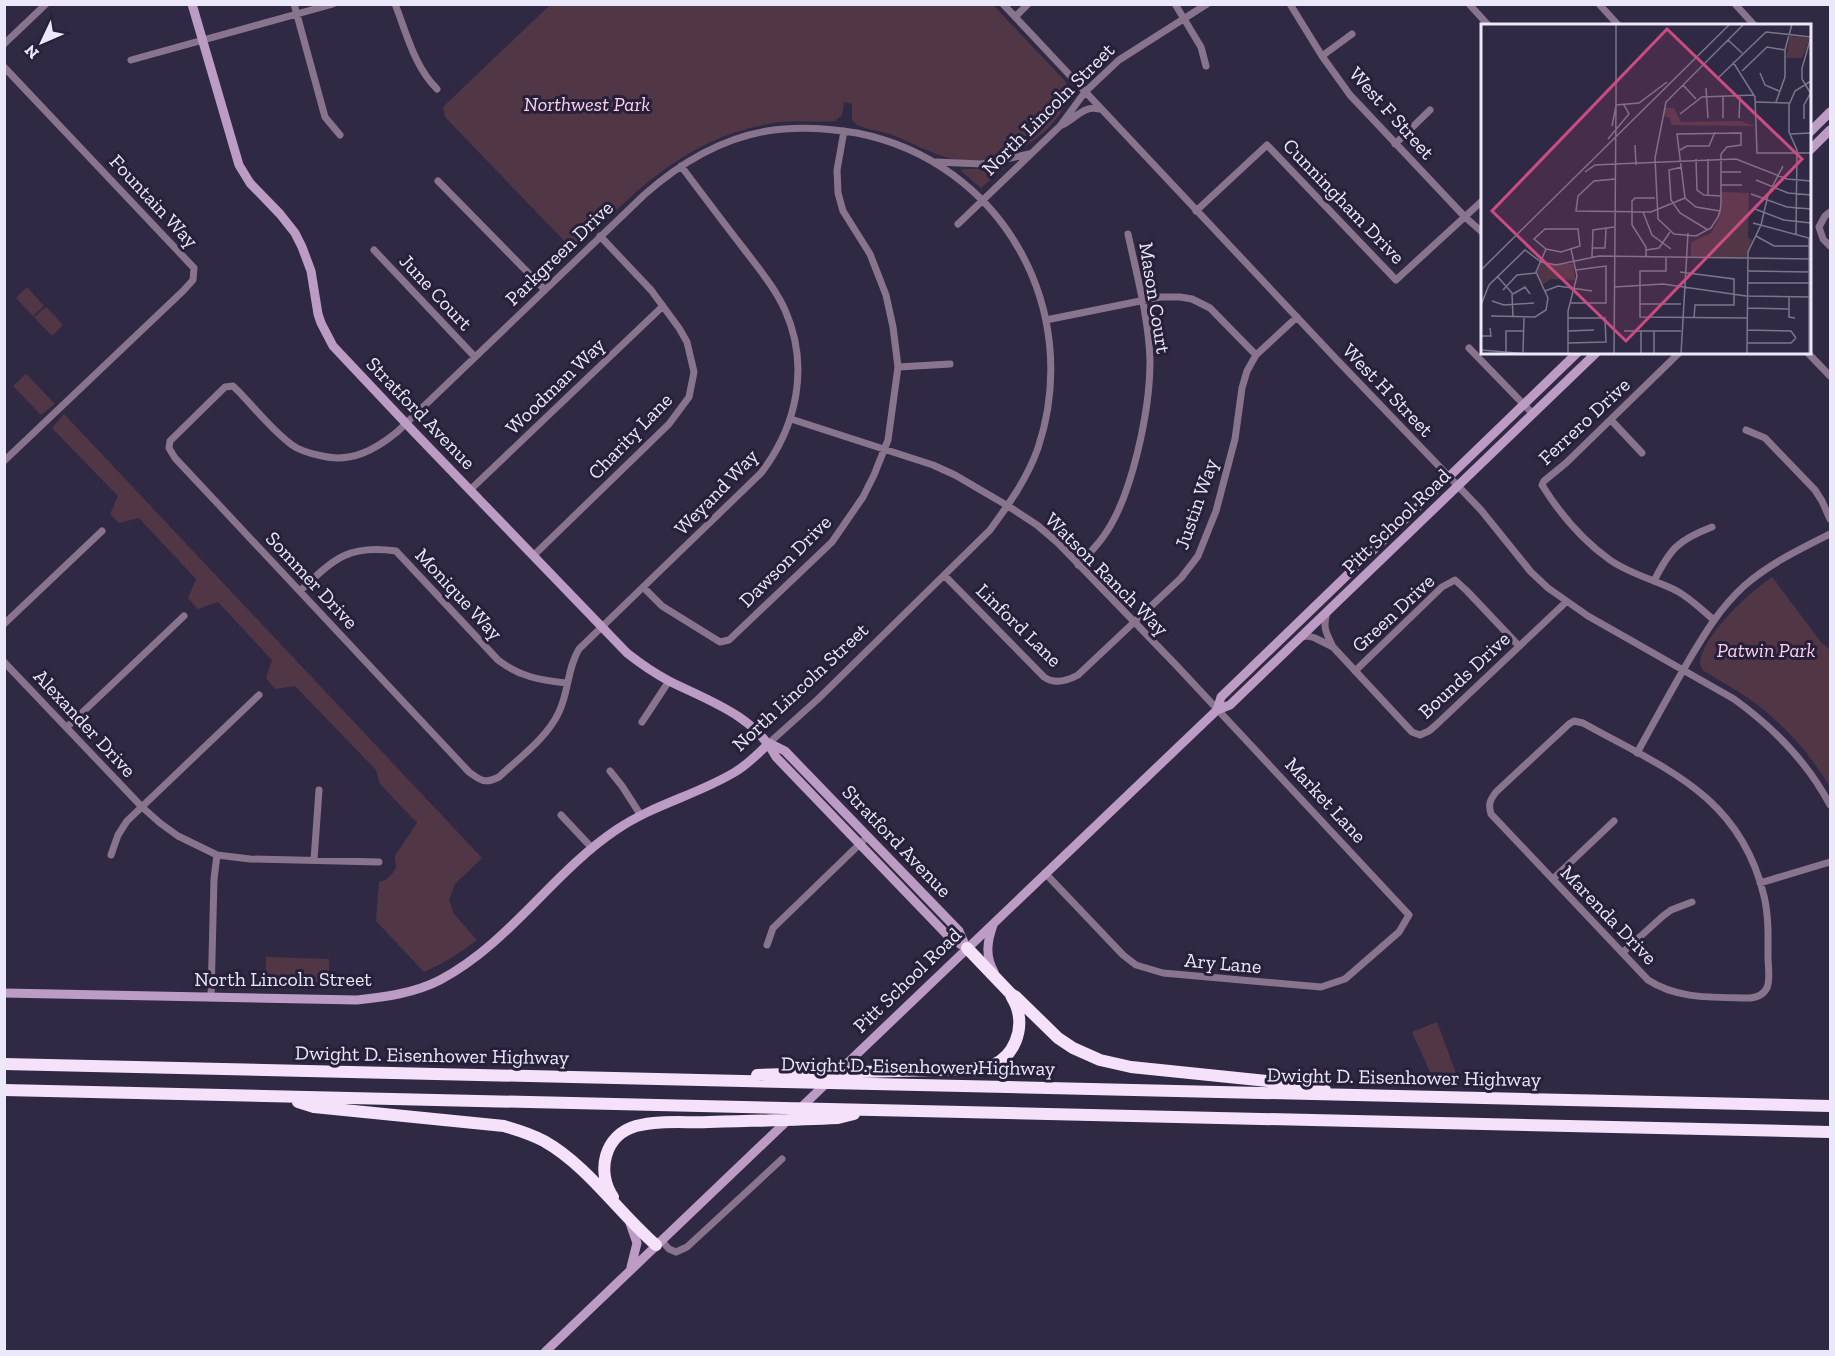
<svg xmlns="http://www.w3.org/2000/svg" width="1835" height="1356" font-family="'Zilla Slab',serif">
  <rect width="100%" height="100%" fill="#302944"/>
  <!-- green -->
  <path fill="#513746" d="M 551,4 L 993,5 L 1065,81 C 1072,92 1066,106 1059,115 C 1034,151 987,169 945,157 C 926,151 909,141 890,134 C 878,130 860,130 852,120 L 852,104 L 844,102 L 842,115 L 835,121 C 817,123 798,120 780,122 C 687,135 638,189 574,251 L 445,117 L 443,107 Z
    M 1002,165 L 1004,168 L 981,188 L 961,171 L 963,169 L 982,169 Z
    M 27,287 L 44,306 L 33,316 L 16,298 Z
    M 46,307 L 63,325 L 52,336 L 34,317 Z
    M 26,374 L 55,404 L 41,415 L 13,386 Z
    M 64,414 L 482,858 L 455,884 L 449,900 L 454,914 L 477,940 C 460,953 444,963 424,972 L 376,921 L 379,882 L 386,880 L 392,874 L 396,868 L 395,856 L 417,823 L 380,784 L 376,770 L 295,686 L 275,689 L 266,678 L 272,660 L 218,602 L 198,609 L 188,598 L 196,579 L 139,518 L 119,523 L 110,514 L 118,496 L 52,428 Z
    M 1772,577 L 1821,642 L 1830,650 L 1830,787 C 1809,752 1782,722 1748,698 C 1734,688 1718,680 1704,671 L 1700,665 C 1700,637 1750,592 1772,577 Z
    M 266,957 L 329,959 L 329,983 L 266,982 Z
    M 1437,1022 L 1456,1073 L 1430,1072 L 1412,1032 Z"/>
  <g fill="none" stroke-linecap="round" stroke-linejoin="round">
    <!-- street -->
    <path stroke="#89748e" stroke-width="7" d="M 294,4 L 325,117 L 340,135
      M 395,4 C 407,34 414,66 437,89
      M 1003,4 L 1338,361 L 1481,510 L 1531,572 L 1548,588 L 1588,616 L 1734,699 C 1774,728 1807,761 1830,805
      M 1175,4 L 1201,47 L 1206,66
      M 1290,4 L 1322,56 L 1350,95 L 1465,217 L 1482,232
      M 1469,4 L 1489,26
      M 1599,4 L 1619,26
      M 1735,4 L 1755,26
      M 1015,17 L 1028,4
      M 4,44 L 46,4
      M 1322,56 L 1352,34
      M 131,60 L 333,4
      M 4,67 L 194,268 L 193,280 L 183,291 L 4,461
      M 1062,125 C 1075,119 1084,105 1099,109
      M 1395,144 L 1430,110
      M 936,162 L 982,164 L 1029,154
      M 681,166 C 702,194 723,222 744,249 C 759,269 775,288 785,310 C 810,366 797,426 761,473 L 579,649 C 567,669 569,691 559,712 C 547,738 519,758 499,777 C 485,784 481,781 469,772 L 175,458 L 169,448 L 170,441 L 225,387 L 233,386 C 253,405 269,428 292,445 C 300,451 312,454 322,456 C 351,463 375,450 397,432 L 644,195 C 679,164 720,139 767,131 C 797,126 827,128 857,133 C 1002,162 1084,309 1038,448 C 1027,479 1009,504 990,530 L 818,699 L 769,743
      M 438,181 L 545,290
      M 1196,211 L 1267,145 L 1396,280 L 1482,201
      M 1830,212 L 1825,216 L 1819,227 L 1823,239 L 1830,246
      M 958,224 L 1060,126 L 1085,92 L 1119,60 L 1207,4
      M 374,250 L 475,357
      M 1046,320 L 1160,297 L 1180,297 L 1192,299 L 1210,308 L 1256,355
      M 1469,348 L 1533,414
      M 1680,352 L 1566,463 L 1544,481 L 1542,485 C 1560,514 1582,540 1610,560 C 1630,574 1655,580 1677,591 C 1690,598 1702,610 1714,620
      M 1807,352 L 1830,376
      M 898,367 L 950,364
      M 791,419 L 933,465 L 955,475 L 1008,506 L 1037,525 L 1058,543 L 1176,665 L 1409,915 L 1399,932 L 1345,979 L 1321,987 L 1163,973 L 1136,965 L 1123,955 L 1045,873
      M 1611,420 L 1642,453
      M 1746,430 L 1765,438 L 1815,490 L 1822,501 L 1830,519
      M 470,490 L 663,306
      M 533,556 L 669,424 L 689,397 L 694,372 L 687,342 L 679,328 L 651,290 L 600,236
      M 1078,565 C 1087,556 1096,547 1103,537 C 1132,498 1150,410 1150,361 C 1149,319 1137,276 1128,234
      M 944,575 L 1044,677 C 1055,685 1067,681 1078,675 L 1181,578 L 1198,556 L 1216,511 L 1235,439 L 1242,388 L 1247,371 L 1256,355 L 1297,317
      M 1654,581 C 1670,549 1678,540 1712,527
      M 643,587 L 662,606 L 720,642 L 729,640 L 832,542 L 863,497 L 874,475 L 888,440 L 898,367 L 893,327 L 886,295 L 870,254 L 843,211 L 838,193 L 837,170 L 844,131
      M 300,591 C 333,560 347,544 396,551 L 498,660 C 520,677 540,680 566,683
      M 1327,613 C 1322,628 1327,634 1333,647
      M 4,624 L 102,531
      M 1301,637 L 1308,636 L 1315,638 L 1333,647 L 1412,732 L 1420,735 L 1429,731 L 1436,725 L 1566,602
      M 4,662 L 142,807 L 160,823 L 178,836 L 217,855 L 250,859 L 379,862
      M 1355,671 L 1442,587 L 1455,580 L 1467,591 L 1519,646
      M 1574,721 L 1583,723 C 1664,768 1740,795 1764,896 C 1769,917 1768,938 1768,959 C 1769,978 1773,995 1750,998 C 1714,997 1679,1000 1648,980 L 1491,814 C 1488,804 1490,800 1496,792 L 1569,724 Z
      M 642,722 L 669,681
      M 67,727 L 184,616
      M 1637,753 C 1654,722 1671,691 1689,660 C 1705,633 1720,608 1744,586 C 1769,564 1800,549 1830,534
      M 610,771 L 622,786 L 640,814
      M 561,815 L 592,848
      M 111,855 L 118,835 L 127,821 L 259,695
      M 314,860 L 319,790
      M 1553,879 L 1614,821
      M 1760,883 L 1830,862
      M 767,945 L 773,928 L 868,836
      M 1622,953 L 1663,916 L 1671,910 L 1692,902
      M 211,997 L 214,879 L 217,855
      M 661,1240 L 669,1249 L 676,1252 L 687,1247 L 782,1159"/>
    <!-- secondary -->
    <path stroke="#bc9bc4" stroke-width="9" d="M 192,4 L 239,165 L 250,183 L 280,214 L 295,233 L 302,247 L 311,271 L 318,314 L 321,323 L 333,346 L 415,433 L 627,653 C 641,664 654,673 669,681 C 709,701 754,715 776,757 L 950,938 L 967,948
      M 1810,132 L 1830,112
      M 1810,150 L 1830,130
      M 1217,710 L 1221,697 L 1578,352
      M 769,743 L 785,751 L 959,931 L 966,947
      M 993,925 C 987,942 985,956 994,972
      M 4,993 L 357,1000 C 385,997 415,993 440,980 C 510,943 552,873 616,830 C 654,804 697,795 735,772 C 747,765 758,754 769,743
      M 630,1223 L 637,1243 L 631,1267
      M 545,1352 L 1217,710 L 1230,705 L 1597,352"/>
    <!-- highway -->
    <path stroke="#f6e1fb" stroke-width="12" d="M 967,948 L 1011,994 L 1016,997 L 1058,1038 L 1073,1048 L 1100,1060 L 1131,1067 L 1306,1085 L 1325,1090
      M 4,1064 L 1830,1106
      M 757,1075 L 969,1069 C 977,1068 985,1068 993,1065 C 1014,1056 1024,1030 1017,1008 C 1016,1004 1013,1000 1011,995
      M 4,1090 L 1830,1132
      M 298,1102 L 314,1107 L 504,1126 C 518,1130 531,1134 544,1141 C 588,1166 618,1212 656,1245
      M 613,1197 C 596,1172 604,1135 636,1126 C 659,1120 685,1123 709,1122 C 752,1121 795,1120 838,1118 L 854,1114"/>
  </g>
  <g text-anchor="middle" dominant-baseline="central" stroke-width="6" stroke-linejoin="round" paint-order="stroke">
    <!-- park labels -->
    <g font-size="20" font-style="italic" fill="#fcd0e8" stroke="#26203a">
      <text x="587" y="104">Northwest Park</text>
      <text x="1766" y="650">Patwin Park</text>
    </g>
    <!-- street labels -->
    <g font-size="20" fill="#ebe8f9" stroke="#26203a">
      <text transform="translate(1048 109) rotate(-45)">North Lincoln Street</text>
      <text transform="translate(1392 113) rotate(48)">West F Street</text>
      <text transform="translate(154 201) rotate(47)">Fountain Way</text>
      <text transform="translate(1344 201) rotate(46)">Cunningham Drive</text>
      <text transform="translate(559 253) rotate(-44)">Parkgreen Drive</text>
      <text transform="translate(436 292) rotate(47)">June Court</text>
      <text transform="translate(1155 298) rotate(81)">Mason Court</text>
      <text transform="translate(555 386) rotate(-44)">Woodman Way</text>
      <text transform="translate(1388 390) rotate(46)">West H Street</text>
      <text transform="translate(421 413) rotate(46)">Stratford Avenue</text>
      <text transform="translate(1584 421) rotate(-43)">Ferrero Drive</text>
      <text transform="translate(630 436) rotate(-46)">Charity Lane</text>
      <text transform="translate(716 492) rotate(-46)">Weyand Way</text>
      <text transform="translate(1196 504) rotate(-71)">Justin Way</text>
      <text transform="translate(1396 521) rotate(-44)">Pitt School Road</text>
      <text transform="translate(785 561) rotate(-45)">Dawson Drive</text>
      <text transform="translate(1107 574) rotate(45)">Watson Ranch Way</text>
      <text transform="translate(312 580) rotate(47)">Sommer Drive</text>
      <text transform="translate(459 594) rotate(47)">Monique Way</text>
      <text transform="translate(1393 613) rotate(-43)">Green Drive</text>
      <text transform="translate(1019 625) rotate(44)">Linford Lane</text>
      <text transform="translate(1464 675) rotate(-43)">Bounds Drive</text>
      <text transform="translate(800 687) rotate(-43)">North Lincoln Street</text>
      <text transform="translate(85 723) rotate(47)">Alexander Drive</text>
      <text transform="translate(1326 800) rotate(47)">Market Lane</text>
      <text transform="translate(897 841) rotate(46)">Stratford Avenue</text>
      <text transform="translate(1609 915) rotate(46)">Marenda Drive</text>
      <text transform="translate(1223 963) rotate(5)">Ary Lane</text>
      <text x="283" y="979">North Lincoln Street</text>
      <text transform="translate(907 980) rotate(-44)">Pitt School Road</text>
      <text transform="translate(432 1055) rotate(1)">Dwight D. Eisenhower Highway</text>
      <text transform="translate(918 1066) rotate(1)">Dwight D. Eisenhower Highway</text>
      <text transform="translate(1404 1077) rotate(1)">Dwight D. Eisenhower Highway</text>
    </g>
  </g>
  <!-- overview -->
  <g transform="translate(1481 24)">
    <rect width="330" height="330" fill="#302944"/>
    <path d="M 309,12 L 329,14 L 321,34 L 305,34 ZM 184,84 L 193,84 L 200,98 L 259,97 L 274,102 L 190,101 L 189,94 L 182,92 ZM 241,168 L 268,169 L 267,214 L 271,216 L 265,233 L 210,233 L 210,218 L 230,209 L 238,195 ZM 60,239 L 92,240 L 94,256 L 70,255 L 61,261 L 55,249 Z" fill="#513746"/>
    <path fill="none" stroke="#7b758c" stroke-width="1.5" d="M 330,13 L 321,44 L 321,55 L 330,70M 247,16 L 261,29M 252,38 L 274,73 L 276,129 L 330,129M 261,47 L 286,23 L 304,26M 279,49 L 284,61 L 298,67M 237,54 L 285,8 L 330,13M 202,61 L 215,75M 225,64 L 227,94M 275,78 L 308,79M 295,78 L 304,53 L 304,26 L 311,0M 135,81 L 135,0M 135,81 L 158,79 L 186,58M 199,90 L 221,73 L 273,71M 242,94 L 242,72M 258,94 L 259,72M 323,95 L 323,81 L 329,70M 131,102 L 135,82M 309,110 L 330,109M 127,115 L 148,90 L 143,81M 154,121 L 155,141M 199,126 L 206,122 L 228,122 L 234,108M 215,135 L 216,166 L 223,171 L 240,172M 134,140 L 255,135 L 306,155 L 330,157M 201,143 L 188,146 L 190,176 L 199,189 L 227,206M 104,148 L 114,141 L 134,140M 240,148 L 260,148M 134,155 L 113,157 L 97,172 L 95,187 L 170,188 L 204,174M 275,156 L 307,169 L 330,171M 240,161 L 261,161M 270,170 L 306,183 L 330,185M 227,172 L 227,135M 274,185 L 303,196 L 330,199M 239,187 L 215,183 L 204,174 L 196,110 L 260,109 L 260,121 L 246,123 L 240,130 L 240,180 L 239,187 L 237,193 L 230,204 L 215,212 L 193,210 L 177,195 L 174,134 L 185,78 L 263,0M 162,188 L 171,211 L 190,225M 272,199 L 328,214 L 328,330M 64,205 L 97,205 L 99,222 L 80,228 L 65,225 L 53,215 ZM 315,210 L 316,126 L 308,108 L 308,81 L 314,67 L 330,57M 275,212 L 293,222 L 330,222M 112,224 L 124,224 L 125,205M 165,226 L 178,224 L 189,208M 111,233 L 112,206 L 133,203M 165,233 L 165,223 L 151,201 L 151,177 L 154,174 L 174,174M 185,234 L 185,247 L 159,247 L 159,293 L 266,294M 0,246 L 249,0M 266,247 L 329,248M 199,248 L 253,255 L 253,281 L 214,281 L 213,294M 16,252 L 31,269 L 32,293M 266,259 L 330,259M 133,263 L 182,260 L 265,272 L 330,273M 22,266 L 36,251 L 55,249M 64,267 L 77,262 L 111,267M 32,270 L 44,263 L 49,270M 308,272 L 308,293 L 314,294M 11,277 L 23,281 L 53,279M 89,279 L 125,279 L 125,242 L 95,246M 159,280 L 200,280M 0,281 L 8,261 L 44,226 L 60,238 L 75,241 L 118,232 L 330,235M 266,284 L 308,285M 10,292 L 54,293 L 65,286 L 67,274 L 55,248 L 65,225M 266,306 L 310,307 L 315,314M 87,307 L 113,306M 143,307 L 200,307M 0,312 L 10,312 L 9,304M 87,319 L 125,318 L 124,294 L 87,294M 266,319 L 310,319 L 315,314M 0,326 L 47,330M 42,328 L 43,294M 25,330 L 25,307 L 42,307M 87,330 L 87,287 L 96,252 L 90,225M 133,330 L 135,81M 160,330 L 160,307M 173,330 L 173,307M 200,330 L 207,209M 266,330 L 267,228 L 280,201 L 287,171 L 302,142"/>
    <path fill="#cc4c82" fill-opacity="0.15" stroke="#cc4c82" stroke-width="3" d="M 186,5 L 321,135 L 145,317 L 11,187 Z"/>
    <rect width="330" height="330" fill="none" stroke="#ebe8f9" stroke-width="3"/>
  </g>
  <!-- border -->
  <rect width="1835" height="1356" fill="none" stroke="#ebe8f9" stroke-width="12"/>
  <!-- north arrow -->
  <g transform="translate(42 42) rotate(226)" stroke="#26203a" stroke-width="4.5" paint-order="stroke">
  <path d="M0-4.5L10 22L0 15L-10 22Z" fill="#ebe8f9"/>
  <text y="-9" font-size="16" font-weight="bold" text-anchor="middle" fill="#ebe8f9">N</text>
  </g>
</svg>
